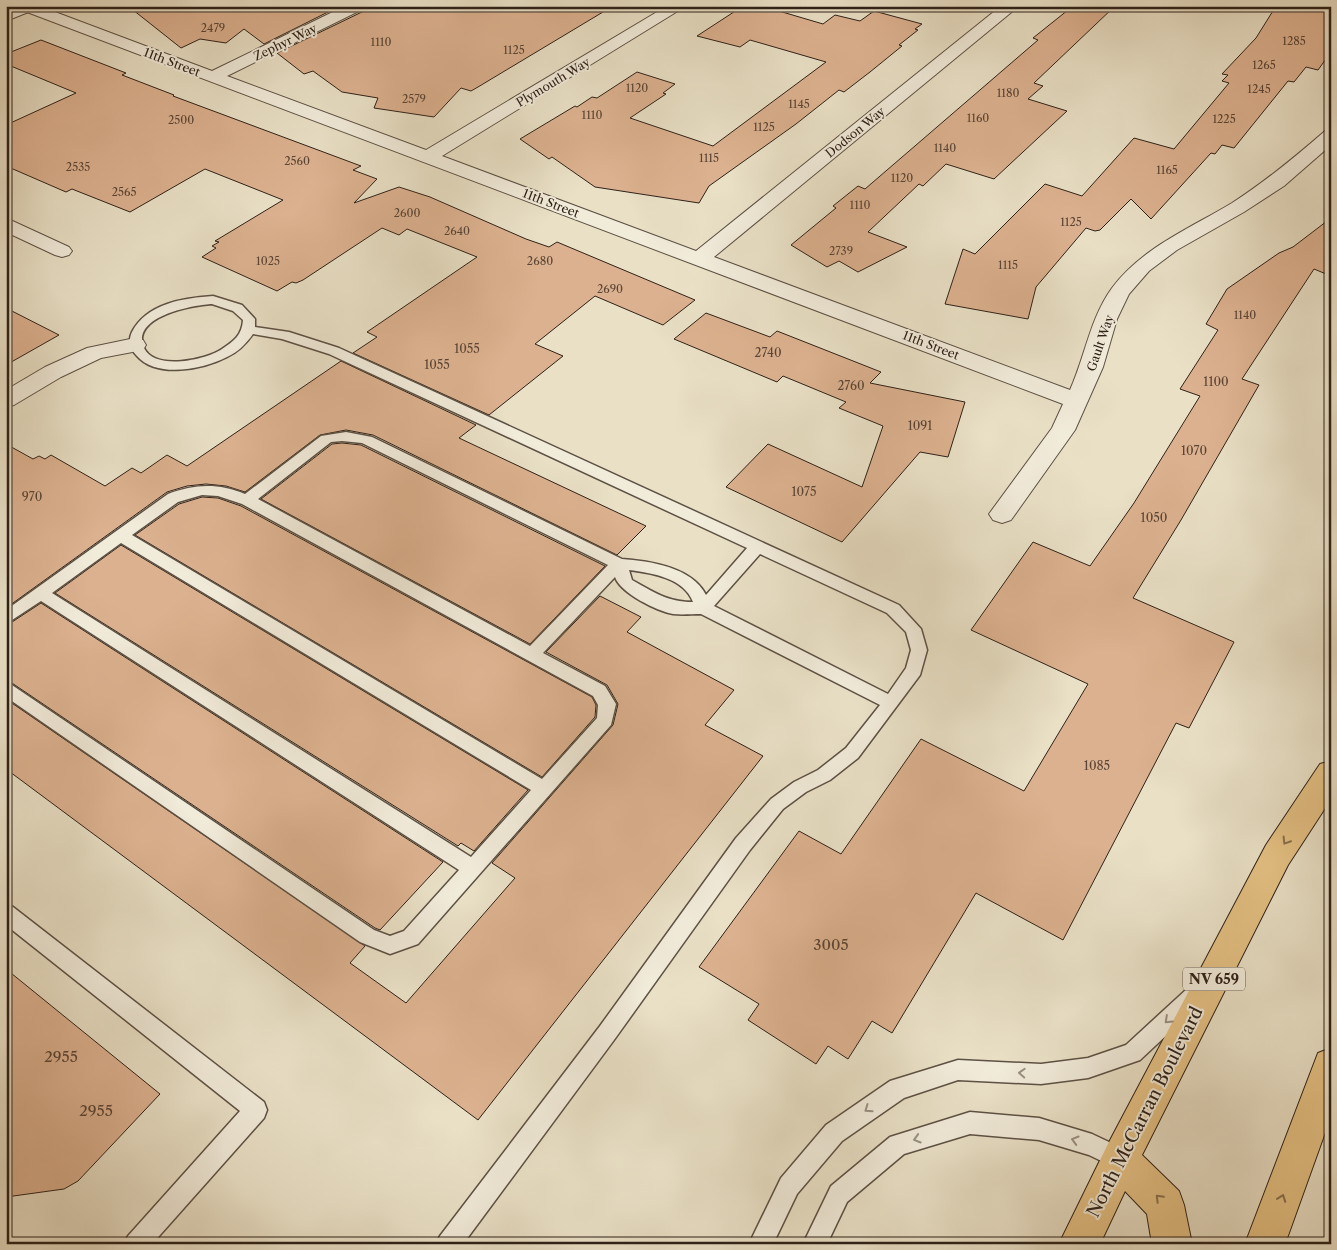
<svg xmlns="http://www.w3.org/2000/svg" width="1337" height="1250" font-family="'Libre Caslon Text',serif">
  <rect width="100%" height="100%" fill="#e9e0c6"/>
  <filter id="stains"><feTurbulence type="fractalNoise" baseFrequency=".004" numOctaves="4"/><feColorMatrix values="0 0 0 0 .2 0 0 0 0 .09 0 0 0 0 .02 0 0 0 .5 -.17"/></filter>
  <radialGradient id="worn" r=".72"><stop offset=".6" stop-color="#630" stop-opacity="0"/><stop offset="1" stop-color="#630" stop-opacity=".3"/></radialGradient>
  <!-- building -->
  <path fill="#dcb18f" stroke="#2e2118" d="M 128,6 L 340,6 L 264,44 L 244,29 L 226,43 L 200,39 L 181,48 Z
    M 368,6 L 613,6 L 478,87 L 471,91 L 461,88 L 434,117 L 374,108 L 378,98 L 342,92 L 313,71 L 304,74 L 277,53 L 364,11 Z
    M 743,6 L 762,6 L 823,24 L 835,15 L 860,21 L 874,11 L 922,24 L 915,29 L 918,30 L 899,45 L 902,46 L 870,72 L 844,92 L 839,90 L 796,124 L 709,186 L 699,203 L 595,187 L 552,157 L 549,159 L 520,139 L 575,106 L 577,107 L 592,97 L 597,98 L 637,72 L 675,84 L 663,93 L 666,94 L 630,118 L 713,146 L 826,62 L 750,40 L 740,47 L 697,36 Z
    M 1073,6 L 1115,6 L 1034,83 L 1043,86 L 1028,99 L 1067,111 L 994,179 L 946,164 L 923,186 L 919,184 L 868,232 L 907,247 L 858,272 L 839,261 L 827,267 L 791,245 L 836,208 L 833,206 L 858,186 L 865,189 L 1038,40 L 1033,38 Z
    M 1276,6 L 1331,6 L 1331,52 L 1318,70 L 1306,67 L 1294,82 L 1288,81 L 1234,148 L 1222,145 L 1215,154 L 1211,153 L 1151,219 L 1131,199 L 1100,230 L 1095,231 L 1086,228 L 1036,287 L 1028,319 L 945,304 L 963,249 L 975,254 L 1045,184 L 1082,196 L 1134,138 L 1174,149 L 1229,83 L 1222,81 L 1228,75 L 1222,74 L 1256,38 Z
    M 41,40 L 126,73 L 122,75 L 174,95 L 173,96 L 361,166 L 353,170 L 377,179 L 354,203 L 399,187 L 430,197 L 526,239 L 549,247 L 557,242 L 695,300 L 663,325 L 595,296 L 535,344 L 563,356 L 489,415 L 353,353 L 377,337 L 367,332 L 477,257 L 407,229 L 399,235 L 382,228 L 303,280 L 296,283 L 292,282 L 277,291 L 202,257 L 216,248 L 212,246 L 219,242 L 215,241 L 283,200 L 205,169 L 130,212 L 72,189 L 66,192 L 6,166 L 6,125 L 76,93 L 6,64 L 6,54 Z
    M 1331,218 L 1331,276 L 1314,269 L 1242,379 L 1259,385 L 1181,520 L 1133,598 L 1234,642 L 1189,728 L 1176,723 L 1063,940 L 976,893 L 892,1033 L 872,1021 L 848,1059 L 828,1046 L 816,1064 L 748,1020 L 759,1004 L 699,967 L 799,831 L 841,854 L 921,739 L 1024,791 L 1088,684 L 971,630 L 1033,542 L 1090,566 L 1134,503 L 1200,396 L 1180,389 L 1218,330 L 1206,324 L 1227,289 L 1279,253 L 1293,247 Z
    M 6,308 L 59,335 L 6,365 Z
    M 706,313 L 770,337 L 777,331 L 881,372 L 870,383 L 965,402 L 948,457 L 920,452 L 842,542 L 726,487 L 768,444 L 862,487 L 883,426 L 839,408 L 846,402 L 783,376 L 777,382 L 674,339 Z
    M 341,361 L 476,425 L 459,438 L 646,526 L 617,555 L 373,435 L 346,430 L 320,435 L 245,492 L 226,486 L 206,484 L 187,486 L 167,492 L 6,608 L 6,444 L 33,459 L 39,456 L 45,459 L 51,455 L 105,486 L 132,468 L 141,473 L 167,455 L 187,466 Z
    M 342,443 L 361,445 L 605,566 L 530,644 L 261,499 L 332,444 Z
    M 202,497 L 218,498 L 241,506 L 592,697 L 596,705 L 595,717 L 542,777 L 135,535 L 179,504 Z
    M 121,545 L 528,790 L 474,851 L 461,843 L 458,846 L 55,593 Z
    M 600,596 L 641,617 L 627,632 L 734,690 L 705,725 L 763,756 L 478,1120 L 6,769 L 6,699 L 365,946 L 350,963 L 406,1003 L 515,878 L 492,863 L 613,725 L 618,704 L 607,685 L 546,652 Z
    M 41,603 L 443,862 L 380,930 L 375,928 L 6,679 L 6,626 Z
    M 6,969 L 160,1094 L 78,1181 L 64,1189 L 6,1197 Z"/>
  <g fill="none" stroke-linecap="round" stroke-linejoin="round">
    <defs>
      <path id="service" d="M 213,296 L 242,305 L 255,319 L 255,327 L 289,332 L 339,348 L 899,605 L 921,629 L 927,650 L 920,675 L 858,758 L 830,780 L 806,792 L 783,809 L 750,850 L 614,1040 L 463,1244 L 436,1244 L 440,1236 L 600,1026 L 736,838 L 771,799 L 794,782 L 818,770 L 846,748 L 880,705 L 701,614 C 692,614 682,615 673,614 C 657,611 620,593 615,577 L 543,653 L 605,686 L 616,704 L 611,725 L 418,944 L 390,954 L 360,942 L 6,697 L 6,681 L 374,930 L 390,936 L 404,931 L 459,870 L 41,601 L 6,624 L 6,610 L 168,494 C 195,484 218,483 245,494 L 321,436 L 346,432 L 372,437 L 622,559 C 650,561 692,567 706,595 L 747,548 L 329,354 L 282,339 L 253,334 C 246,344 238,352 227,357 C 204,369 157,379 137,356 C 130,349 128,340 132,332 C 147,303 184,298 213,296 ZM 212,304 L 233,311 L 243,320 C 242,335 234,341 222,349 C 206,360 155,371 144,348 C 130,316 194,305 212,304 ZM 342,441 L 362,443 L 608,565 L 530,646 L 258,499 L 331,442 ZM 202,495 L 218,496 L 242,504 L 593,696 L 598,705 L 597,718 L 542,779 L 132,535 L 178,502 ZM 121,543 L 531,790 L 471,857 L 52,593 ZM 760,554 L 887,613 L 906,632 L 911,650 L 906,668 L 888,694 L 714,606 ZM 629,570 C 652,573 684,578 693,602 C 667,602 654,592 632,580 Z
        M 6,904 L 13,907 L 264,1102 L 267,1110 L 264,1118 L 152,1244 L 124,1244 L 128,1236 L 240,1111 L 6,925 Z
        M 1195,985 L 1202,988 L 1205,995 L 1202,1002 L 1140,1060 L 1088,1078 L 1041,1084 L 958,1080 L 904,1098 L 842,1141 L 797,1194 L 773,1244 L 749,1244 L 781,1178 L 826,1125 L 890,1081 L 958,1060 L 1041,1064 L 1088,1058 L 1126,1045 L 1188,988 Z
        M 970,1112 L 1039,1118 L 1092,1134 L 1128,1151 L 1131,1159 L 1128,1167 L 1120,1170 L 1089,1155 L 1039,1140 L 970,1134 L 904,1154 L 847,1202 L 827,1244 L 803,1244 L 831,1186 L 890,1137 Z"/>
      <path id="minor" d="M 16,6 L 39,6 L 212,71 L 345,6 L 366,6 L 363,9 L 227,76 L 426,150 L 667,6 L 686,6 L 442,156 L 696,251 L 1001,6 L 1019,6 L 714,257 L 1070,390 C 1085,357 1090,318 1112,288 C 1143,247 1189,229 1232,203 C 1265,182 1295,157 1325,131 L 1331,130 L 1331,145 L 1284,186 L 1244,212 L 1177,250 L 1149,271 L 1129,294 L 1117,319 L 1103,367 L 1075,430 L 1011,520 L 1002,523 L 993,520 L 989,514 L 1052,428 L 1063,404 L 19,9 Z
        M 6,218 L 69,247 L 72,251 L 69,255 L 62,257 L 55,255 L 6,232 Z
        M 135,338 L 143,340 L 146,345 L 143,350 L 101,358 L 61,377 L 14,405 L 6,407 L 6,390 L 45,367 L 87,348 Z"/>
      <path id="tertiary" d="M 17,6 L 39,6 L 36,9 L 6,21 L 6,10 Z"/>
      <path id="primary" d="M 1331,761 L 1331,799 L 1288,865 L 1142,1155 L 1179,1191 L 1184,1205 L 1192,1244 L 1152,1244 L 1147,1214 L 1125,1191 L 1100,1244 L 1059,1244 L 1107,1146 L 1266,845 L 1320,764 Z
        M 1331,1048 L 1331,1116 L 1285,1244 L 1245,1244 L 1318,1053 Z"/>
    </defs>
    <!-- service casing -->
    <use href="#service" stroke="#5d5144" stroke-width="3"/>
    <!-- minor casing -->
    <use href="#minor" stroke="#5d5144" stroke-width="2"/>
    <!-- tertiary casing -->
    <use href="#tertiary" stroke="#5d5144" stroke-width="2"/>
    <!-- primary casing -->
    <use href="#primary" stroke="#2e2118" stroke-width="2"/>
    <!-- service -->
    <use href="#service" fill="#f1ebda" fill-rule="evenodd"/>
    <!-- minor -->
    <use href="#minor" fill="#f1ebda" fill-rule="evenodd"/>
    <!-- tertiary -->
    <use href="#tertiary" fill="#f1ebda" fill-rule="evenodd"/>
    <!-- primary -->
    <use href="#primary" fill="#e4c083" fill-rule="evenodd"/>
  </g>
  <!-- one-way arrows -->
  <defs><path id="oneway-chevron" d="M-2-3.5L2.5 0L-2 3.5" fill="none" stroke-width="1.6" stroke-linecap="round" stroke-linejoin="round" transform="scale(1.25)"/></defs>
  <g stroke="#89704e">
    <use href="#oneway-chevron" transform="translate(1286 841) rotate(122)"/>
    <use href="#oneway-chevron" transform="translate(1159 1198) rotate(-135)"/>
    <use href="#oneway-chevron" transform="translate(1282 1198) rotate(-70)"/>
  </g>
  <g stroke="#999083">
    <use href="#oneway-chevron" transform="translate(1168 1020) rotate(137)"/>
    <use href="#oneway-chevron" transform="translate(1022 1073) rotate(-177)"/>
    <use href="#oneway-chevron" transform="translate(868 1109) rotate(145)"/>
    <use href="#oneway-chevron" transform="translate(917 1139) rotate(163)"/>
    <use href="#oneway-chevron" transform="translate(1075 1140) rotate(-164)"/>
  </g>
  <g text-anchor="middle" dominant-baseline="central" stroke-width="4" stroke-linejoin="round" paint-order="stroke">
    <!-- far-number labels -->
    <g font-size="11" fill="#5a4536">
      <text x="213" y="28">2479</text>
      <text x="1294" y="41">1285</text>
      <text x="381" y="42">1110</text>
      <text x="514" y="50">1125</text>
      <text x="1264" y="65">1265</text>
      <text x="637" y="88">1120</text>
      <text x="1259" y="89">1245</text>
      <text x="1008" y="93">1180</text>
      <text x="414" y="99">2579</text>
      <text x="799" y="104">1145</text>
      <text x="592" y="115">1110</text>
      <text x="978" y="118">1160</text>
      <text x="1224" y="119">1225</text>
      <text x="181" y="120">2500</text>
      <text x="764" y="127">1125</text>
      <text x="945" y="148">1140</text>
      <text x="709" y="158">1115</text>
      <text x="297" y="161">2560</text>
      <text x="78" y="167">2535</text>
      <text x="1167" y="170">1165</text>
      <text x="902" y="178">1120</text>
      <text x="124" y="192">2565</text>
      <text x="860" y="205">1110</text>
      <text x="407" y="213">2600</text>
      <text x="1071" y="222">1125</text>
      <text x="457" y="231">2640</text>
      <text x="841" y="251">2739</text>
      <text x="268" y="261">1025</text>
      <text x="540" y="261">2680</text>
      <text x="1008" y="265">1115</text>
      <text x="610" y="289">2690</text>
      <text x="1245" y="315">1140</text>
    </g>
    <!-- far-street labels -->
    <g font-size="12" fill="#2e2118" stroke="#f1ebda">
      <text transform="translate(285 42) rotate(-26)">Zephyr Way</text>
      <text transform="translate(172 62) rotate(21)">11th Street</text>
      <text transform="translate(553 82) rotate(-31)">Plymouth Way</text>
      <text transform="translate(855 132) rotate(-39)">Dodson Way</text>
      <text transform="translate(551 203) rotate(21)">11th Street</text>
      <text transform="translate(1100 343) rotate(-71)">Gault Way</text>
      <text transform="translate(931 345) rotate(21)">11th Street</text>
    </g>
    <!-- number labels -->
    <g font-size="12" fill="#5a4536">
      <text x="467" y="348">1055</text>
      <text x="768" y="352">2740</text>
      <text x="437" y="364">1055</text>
      <text x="1216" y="381">1100</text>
      <text x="851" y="385">2760</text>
      <text x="920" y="425">1091</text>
      <text x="1194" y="450">1070</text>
      <text x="804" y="491">1075</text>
      <text x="32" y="496">970</text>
      <text x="1154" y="517">1050</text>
      <text x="1097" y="765">1085</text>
    </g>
    <!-- shield labels -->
    <rect fill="#f1ebda" stroke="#685e52" stroke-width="1" x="1183" y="967.5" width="62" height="23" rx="4"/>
    <g font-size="14" font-weight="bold" fill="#2e2118">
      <text x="1214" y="979">NV 659</text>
    </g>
    <!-- near-number labels -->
    <g font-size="15" fill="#5a4536">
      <text x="831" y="944">3005</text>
      <text x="61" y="1056">2955</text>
      <text x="96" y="1110">2955</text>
    </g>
    <!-- near-street labels -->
    <g font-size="18" fill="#2e2118" stroke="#f1ebda">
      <text transform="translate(1145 1112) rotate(-63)">North McCarran Boulevard</text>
    </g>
  </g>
  <!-- margin -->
  <rect width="1337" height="1250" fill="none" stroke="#e9e0c6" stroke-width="25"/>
  <rect x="8" y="8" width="1322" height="1235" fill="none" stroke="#2e2118" stroke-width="2.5"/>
  <rect x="12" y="12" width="1312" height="1225" fill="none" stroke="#2e2118"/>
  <rect width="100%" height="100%" filter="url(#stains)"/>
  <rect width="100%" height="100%" fill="url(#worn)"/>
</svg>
